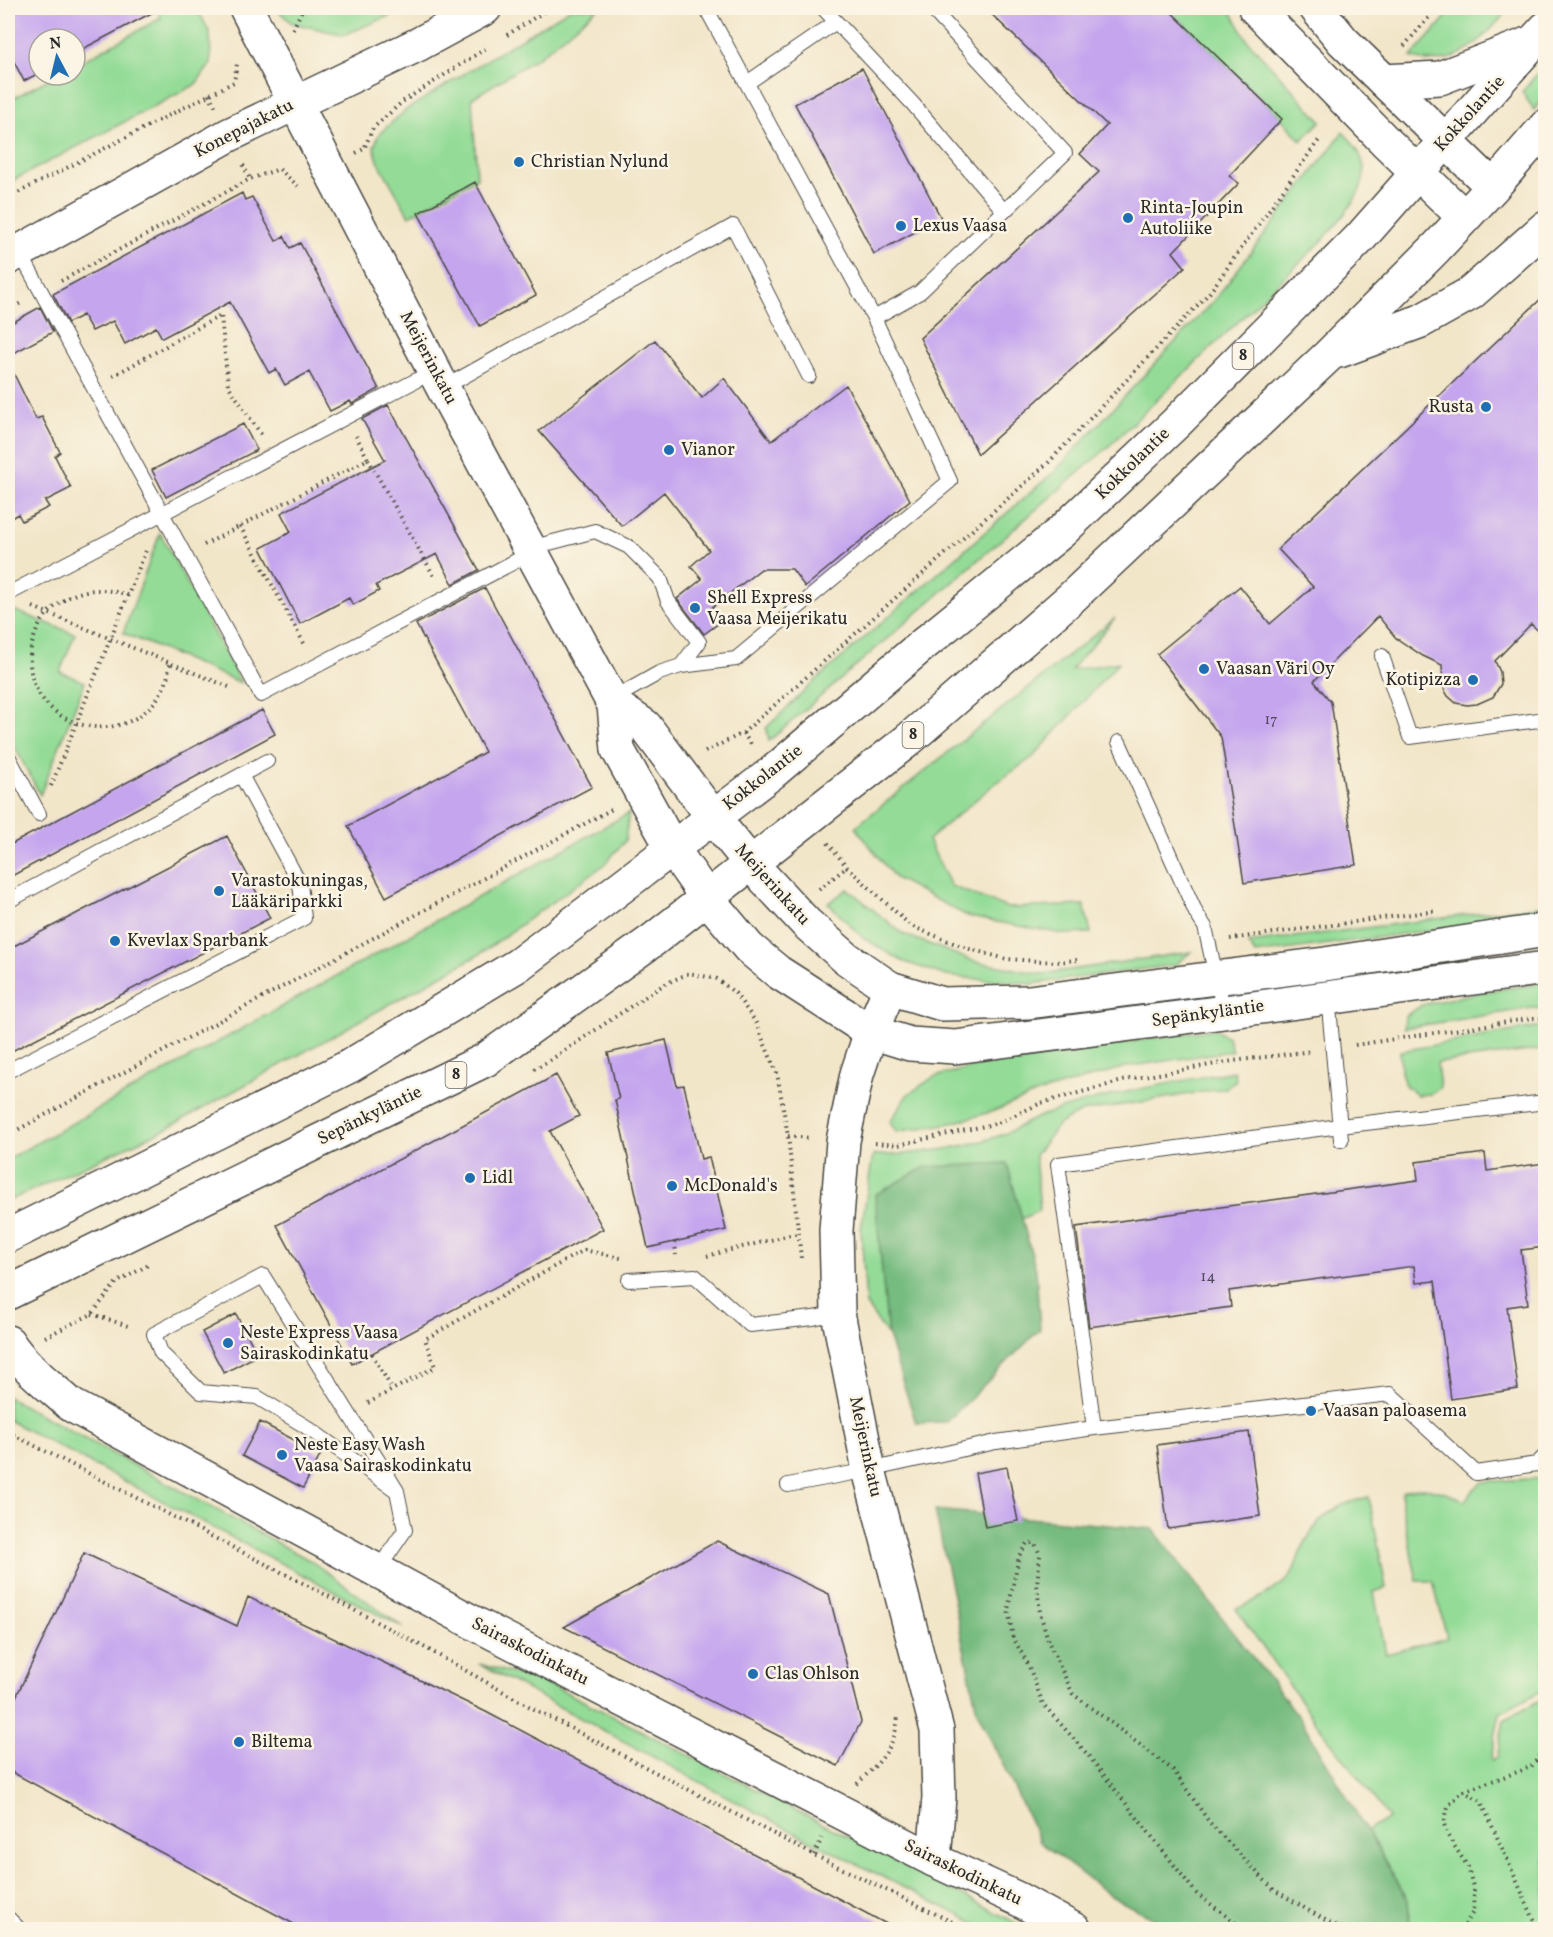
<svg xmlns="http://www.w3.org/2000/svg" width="1553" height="1937" font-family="Vollkorn,serif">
  <rect width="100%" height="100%" fill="#fcf5e5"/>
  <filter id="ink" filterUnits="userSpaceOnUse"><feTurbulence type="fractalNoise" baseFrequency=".0167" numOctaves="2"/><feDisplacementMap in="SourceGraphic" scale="12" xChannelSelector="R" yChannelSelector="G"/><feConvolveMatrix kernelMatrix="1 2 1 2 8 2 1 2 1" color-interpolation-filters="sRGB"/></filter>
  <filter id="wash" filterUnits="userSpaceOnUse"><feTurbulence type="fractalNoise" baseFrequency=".008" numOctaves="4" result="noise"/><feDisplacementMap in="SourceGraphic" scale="24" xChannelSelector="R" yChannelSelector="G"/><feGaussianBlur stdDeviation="1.35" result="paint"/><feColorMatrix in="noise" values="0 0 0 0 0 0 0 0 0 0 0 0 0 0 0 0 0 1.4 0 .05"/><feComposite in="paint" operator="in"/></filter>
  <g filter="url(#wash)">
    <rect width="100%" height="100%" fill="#f2e6c9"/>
    <!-- green -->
    <path fill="#93db96" stroke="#5f8360" stroke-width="1.5" d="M 156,8 L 197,8 L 210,33 L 211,64 L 195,85 L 8,183 L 8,101 L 56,75 L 75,75 L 75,65 L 161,18 Z
      M 275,8 L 408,8 L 344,35 L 292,23 Z
      M 571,8 L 598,8 L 540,56 L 472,98 L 477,178 L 409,216 L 378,161 L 374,147 L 379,134 L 407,109 Z
      M 1167,8 L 1229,8 L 1248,41 L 1321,121 L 1301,141 L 1282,119 Z
      M 1454,8 L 1510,8 C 1484,37 1455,74 1411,57 Z
      M 1545,64 L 1545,97 L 1534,110 L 1522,92 Z
      M 1343,132 C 1352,141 1360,151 1363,163 C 1371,189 1337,223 1322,241 L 1106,449 L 769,741 L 766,728 L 815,681 L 1056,470 L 1216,298 Z
      M 160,533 L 241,683 L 123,633 Z
      M 8,608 L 75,634 L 60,672 L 85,682 L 40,795 L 8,734 Z
      M 1115,618 L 1071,670 L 1119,662 L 1033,757 L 992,786 L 928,840 L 951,886 L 1008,908 L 1084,905 L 1091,933 L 1063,934 L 969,917 L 895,878 L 855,827 Z
      M 629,813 L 625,841 L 604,865 L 480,954 L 166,1129 L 8,1201 L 8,1159 Z
      M 848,889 L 903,934 L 973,961 L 1042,974 L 1191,952 L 1175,965 L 1031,984 L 946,976 L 902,961 L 863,938 L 828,903 Z
      M 1545,905 L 1545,915 L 1255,954 L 1248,943 Z
      M 1545,983 L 1545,1009 L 1533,1008 L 1404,1028 L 1405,1016 L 1422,1005 L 1480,992 Z
      M 1536,1027 L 1545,1028 L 1545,1049 L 1437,1063 L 1440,1088 L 1431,1094 L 1417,1095 L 1405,1085 L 1401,1072 L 1400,1051 Z
      M 1214,1029 L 1228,1037 L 1232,1051 L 1126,1067 L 1038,1093 L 994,1111 L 952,1123 L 896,1132 L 890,1122 L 907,1095 L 934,1077 L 985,1064 Z
      M 1234,1071 L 1236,1080 L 1226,1088 L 1081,1112 L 1059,1124 L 1035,1155 L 1040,1210 L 1022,1219 L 1006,1163 L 875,1194 L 888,1336 L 866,1305 L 861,1229 L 873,1155 C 911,1155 969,1148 1004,1134 C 1018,1128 1031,1119 1046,1114 C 1107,1093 1171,1083 1234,1071 Z
      M 8,1397 L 311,1561 L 404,1628 L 8,1420 Z
      M 1545,1478 L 1545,1689 L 1500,1713 L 1491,1757 L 1492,1760 L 1497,1758 L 1504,1720 L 1545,1697 L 1545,1929 L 1410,1929 L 1408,1900 L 1367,1831 L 1389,1818 L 1314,1720 L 1236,1609 C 1251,1603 1277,1589 1289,1578 C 1294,1573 1297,1560 1300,1553 C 1316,1518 1332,1505 1369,1497 L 1386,1588 L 1374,1592 L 1386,1654 L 1447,1638 L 1433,1581 L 1417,1581 L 1402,1507 L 1402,1492 C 1422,1482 1446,1493 1465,1500 L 1481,1482 Z
      M 479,1664 L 550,1684 L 1028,1929 L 987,1929 L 799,1835 Z"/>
    <!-- forest -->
    <path fill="#76bb7f" stroke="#507355" stroke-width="1.5" d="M 1007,1163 L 1036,1270 L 1040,1329 L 947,1422 L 916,1423 L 888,1336 L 875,1195 L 925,1167 Z
      M 935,1510 L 1153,1529 L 1300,1718 L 1408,1900 L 1410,1929 L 1173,1929 L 1111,1896 L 1040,1842 L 977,1711 Z"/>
    <g id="blocks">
      <!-- building -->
      <path fill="#c5a6ee" d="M 8,8 L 161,8 L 75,53 L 75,39 L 39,39 L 39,73 L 24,81 L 8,50 Z
        M 985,8 L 1167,8 L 1282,119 L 1229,176 L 1239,183 L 1173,252 L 1185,267 L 978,454 L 920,338 L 1099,172 L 1080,154 L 1107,125 Z
        M 862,68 L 941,218 L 874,254 L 795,104 Z
        M 475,182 L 536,295 L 480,326 L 418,213 Z
        M 242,193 L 245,200 L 252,197 L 276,241 L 284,236 L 290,248 L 300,243 L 379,389 L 352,404 L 350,401 L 330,411 L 309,372 L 285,385 L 276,369 L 269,373 L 230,302 L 162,338 L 156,327 L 125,344 L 113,321 L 92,331 L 83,315 L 68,323 L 53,294 Z
        M 1545,295 L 1545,637 L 1531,624 L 1495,661 L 1500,672 L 1501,684 L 1493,697 L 1477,704 L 1467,705 L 1456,703 L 1448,696 L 1443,687 L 1442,665 L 1423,656 L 1396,638 L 1378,616 L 1314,681 L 1331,702 L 1356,865 L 1244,883 L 1221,737 L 1157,654 L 1240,586 L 1270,624 L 1313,587 L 1278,549 Z
        M 40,307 L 53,332 L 8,356 L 8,325 Z
        M 655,340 L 702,398 L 724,378 L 771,441 L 846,385 L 910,500 L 805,587 L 792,569 L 761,569 L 709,610 L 719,623 L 704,634 L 677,599 L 702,579 L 691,566 L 709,550 L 664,492 L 622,526 L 539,431 Z
        M 8,362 L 36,419 L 42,417 L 60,452 L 55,456 L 71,488 L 45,501 L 49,507 L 22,521 L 18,514 L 8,520 Z
        M 388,405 L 479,570 L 453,584 L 437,554 L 376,585 L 379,591 L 353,605 L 349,598 L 300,624 L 261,548 L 291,532 L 281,513 L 385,460 L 362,419 Z
        M 243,424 L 257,450 L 166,497 L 152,470 Z
        M 485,588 L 592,787 L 386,897 L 348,826 L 485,752 L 416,624 Z
        M 262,710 L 275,734 L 8,878 L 8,846 Z
        M 227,836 L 270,918 L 8,1053 L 8,949 Z
        M 666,1040 L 677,1086 L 684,1085 L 701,1159 L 709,1157 L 726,1230 L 648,1248 L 615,1100 L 619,1099 L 608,1053 Z
        M 556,1075 L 579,1116 L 550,1131 L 603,1229 L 352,1364 L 277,1225 Z
        M 1485,1153 L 1487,1171 L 1545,1163 L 1545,1247 L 1521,1250 L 1528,1304 L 1507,1307 L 1518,1389 L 1451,1399 L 1435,1281 L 1416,1283 L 1414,1266 L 1229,1291 L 1231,1307 L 1089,1327 L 1076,1227 L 1418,1180 L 1416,1162 Z
        M 236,1314 L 258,1355 L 224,1373 L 202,1332 Z
        M 260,1422 L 321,1454 L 303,1488 L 242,1456 Z
        M 1249,1432 L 1260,1516 L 1168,1529 L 1157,1445 Z
        M 1007,1467 L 1018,1521 L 985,1527 L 975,1473 Z
        M 717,1541 L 829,1594 L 861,1722 L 838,1766 L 564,1627 Z
        M 84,1553 L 237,1626 L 248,1597 L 486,1712 L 896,1929 L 303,1929 L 8,1770 L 8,1714 Z"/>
    </g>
  </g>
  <g filter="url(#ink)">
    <use href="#blocks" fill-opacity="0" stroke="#494743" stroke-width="1.5"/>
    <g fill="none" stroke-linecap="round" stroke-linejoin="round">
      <defs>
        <path id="service" d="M 706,8 L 874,318 L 920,292 L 1065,153 L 931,8
          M 823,8 L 913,104 L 1004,211
          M 747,83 L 836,22
          M 19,251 L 261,695 L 533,552
          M 443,388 L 733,226 L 809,376
          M 530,548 L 595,531 L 629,547 L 660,578 L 668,601 L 699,642 L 681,666 L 659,673 L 611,700
          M 8,594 L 434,371
          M 1382,656 L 1410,737 L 1546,719
          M 681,666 L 736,659 L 950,481 L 874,318
          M 1119,742 L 1196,913 L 1205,927 L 1224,1012
          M 8,756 L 39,814
          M 8,901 L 267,761
          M 1328,996 L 1341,1140
          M 8,1071 L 304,918 L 300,884 L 241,775
          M 1546,1102 L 1340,1126 L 1058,1164 L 1094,1428 L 1390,1394 L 1476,1473 L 1537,1464 L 1546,1455
          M 629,1280 L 695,1276 L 750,1325 L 813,1318 L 838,1313
          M 788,1485 L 869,1470 L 996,1442 L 1094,1428
          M 377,1571 L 405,1530 L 397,1491 L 263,1276 L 154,1334 L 161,1353 L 201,1392 L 257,1397 L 305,1426 L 397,1491
          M 8,1918 L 20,1930"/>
        <path id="tertiary" d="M 246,8 L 443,388 L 614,705 L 618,750 L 672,848
          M 8,258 L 229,135 L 419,44 L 485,8
          M 614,705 L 645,726 L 713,817
          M 890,988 L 871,1032 L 857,1074 L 843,1141 L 836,1230 L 838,1313 L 869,1470 L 937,1730 L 939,1797 L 934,1860"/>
        <path id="secondary" d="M 713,817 L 751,864 L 806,923 L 846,958 L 890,988 L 942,1004 L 1029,1002 L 1325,964 L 1546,930
          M 672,848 L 707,898 L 749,948 L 778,972 L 871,1032 L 910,1044 L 955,1047 L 1224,1012 L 1546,968
          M 8,1342 C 24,1367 49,1385 71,1405 L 476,1624 L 934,1860 L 1018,1899 L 1075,1930"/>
        <path id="primary" d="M 1255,8 L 1385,141 L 1464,217
          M 1384,81 L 1493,187
          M 1339,351 L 1421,321 L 1471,293 L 1546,227
          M 8,1236 L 348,1067 L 518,965 L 773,772 L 920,647 L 1061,532 L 1176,423 L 1360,238 L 1533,42
          M 8,1293 L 485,1060 L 653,940 L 907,741 L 1070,599 L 1329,355 L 1436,248 L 1493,187 L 1546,126"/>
        <path id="trunk" d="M 1316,8 L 1343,41 L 1384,81 L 1440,78 L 1533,42 L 1546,28"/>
      </defs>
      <!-- service casing -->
      <use href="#service" stroke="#494743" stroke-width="16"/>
      <!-- tertiary casing -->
      <use href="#tertiary" stroke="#494743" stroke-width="36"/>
      <!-- secondary casing -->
      <use href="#secondary" stroke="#494743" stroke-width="36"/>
      <!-- primary casing -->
      <use href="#primary" stroke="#494743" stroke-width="36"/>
      <!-- trunk casing -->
      <use href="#trunk" stroke="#494743" stroke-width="36"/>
      <!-- path -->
      <path stroke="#494743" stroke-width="4" stroke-dasharray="1.5 4.5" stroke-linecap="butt" d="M 293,29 L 303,8
        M 507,35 L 550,8
        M 1404,46 L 1437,8
        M 209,94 L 215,106
        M 356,153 L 364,149 L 373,128 L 402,102 L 485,49
        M 243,165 L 250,179
        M 8,198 L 234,82 L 237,64
        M 61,281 L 250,179 L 279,169 L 298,186
        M 8,310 L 23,302
        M 113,376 L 221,315 L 228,385 L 262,436
        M 368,459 L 435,578
        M 240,526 L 306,647
        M 204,545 L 368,459 L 356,436
        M 128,595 C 97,586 77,588 52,609 C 41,619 34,634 31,648 C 18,727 131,760 165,685 C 168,679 168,670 170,663
        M 33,607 L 229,687
        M 743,733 L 753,747
        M 705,752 L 743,733 L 1048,463 L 1210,292 L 1319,140
        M 51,786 L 147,548
        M 828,843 L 847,867 L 911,926 L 966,948 L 1006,959 L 1056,962 L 1077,960
        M 819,889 L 847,867
        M 1230,939 L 1434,911
        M 1355,1045 L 1534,1018 L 1546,1018
        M 534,1069 L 549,1061 L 663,985 L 689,973 L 717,979 L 735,993 L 755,1021 L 777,1073 L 788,1136 L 801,1258
        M 8,1135 L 614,808
        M 788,1136 L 811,1138
        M 875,1143 L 898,1145 L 998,1123 L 1041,1103 L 1130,1079 L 1233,1061 L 1312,1051
        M 675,1242 L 676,1255
        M 707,1256 L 798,1233
        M 92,1314 L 131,1327
        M 45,1337 L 92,1314 L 116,1283 L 150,1264
        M 372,1354 L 392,1389
        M 368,1403 L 435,1367 L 425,1339 L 584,1250 L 621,1258
        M 8,1432 L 324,1594 L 431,1651 L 534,1709 L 814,1855 L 969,1930
        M 857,1784 C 879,1762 895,1750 898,1716
        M 1464,1791 L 1531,1767 L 1546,1748
        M 814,1855 L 822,1838
        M 1245,1930 L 1196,1893 L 1088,1755 L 1043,1704 L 1028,1664 L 1013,1638 L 1008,1610 L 1019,1556 L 1027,1543 L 1035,1543 L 1040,1555 L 1037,1585 L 1040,1613 L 1049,1643 L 1073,1694 L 1173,1770 L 1210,1823 L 1274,1890 L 1332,1924 L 1349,1930
        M 1462,1930 L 1473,1912 L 1474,1891 L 1468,1867 L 1448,1836 L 1444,1824 L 1448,1806 L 1463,1791 L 1481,1801 L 1535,1922 L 1532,1930"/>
      <!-- service -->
      <use href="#service" stroke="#fff" stroke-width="14"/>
      <!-- tertiary -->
      <use href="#tertiary" stroke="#fff" stroke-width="33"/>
      <!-- secondary -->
      <use href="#secondary" stroke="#fff" stroke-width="33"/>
      <!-- primary -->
      <use href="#primary" stroke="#fff" stroke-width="33"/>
      <!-- trunk -->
      <use href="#trunk" stroke="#fff" stroke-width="33"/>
    </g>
  </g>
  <!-- markers -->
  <g fill="#1f6fb2" stroke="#fcf5e5" stroke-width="2">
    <circle cx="519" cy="162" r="6"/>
    <circle cx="1128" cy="218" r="6"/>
    <circle cx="901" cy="226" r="6"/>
    <circle cx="1486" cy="407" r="6"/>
    <circle cx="669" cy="450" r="6"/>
    <circle cx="695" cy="608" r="6"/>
    <circle cx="1204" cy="669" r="6"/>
    <circle cx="1473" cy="680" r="6"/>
    <circle cx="219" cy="891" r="6"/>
    <circle cx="115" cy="941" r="6"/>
    <circle cx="470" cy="1178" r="6"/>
    <circle cx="672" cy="1186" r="6"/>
    <circle cx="228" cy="1343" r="6"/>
    <circle cx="1311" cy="1411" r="6"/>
    <circle cx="282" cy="1455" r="6"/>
    <circle cx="753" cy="1674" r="6"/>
    <circle cx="239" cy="1742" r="6"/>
  </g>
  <g text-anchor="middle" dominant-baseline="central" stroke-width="5" stroke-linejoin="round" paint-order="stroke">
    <!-- number labels -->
    <g font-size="15" fill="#524a5c">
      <text x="1271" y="720">17</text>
      <text x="1208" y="1277">14</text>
    </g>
    <!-- shield labels -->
    <g fill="#fcf5e5" stroke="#6a6863" stroke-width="1.5">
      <rect x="1232.5" y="343" width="21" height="26" rx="4.5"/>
      <rect x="902.5" y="722" width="21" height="26" rx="4.5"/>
      <rect x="445.5" y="1062" width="21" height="26" rx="4.5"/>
    </g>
    <g font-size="16" font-weight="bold" fill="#2b2b2b">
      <text x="1243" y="356">8</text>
      <text x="913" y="735">8</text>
      <text x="456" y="1075">8</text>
    </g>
    <!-- street labels -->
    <g font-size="18" fill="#2b2b2b" stroke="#fcf5e5">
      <text transform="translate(1470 114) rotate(-48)">Kokkolantie</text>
      <text transform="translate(244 129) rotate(-27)">Konepajakatu</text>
      <text transform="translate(428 358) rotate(62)">Meijerinkatu</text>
      <text transform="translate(1133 464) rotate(-44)">Kokkolantie</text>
      <text transform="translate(763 778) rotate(-38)">Kokkolantie</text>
      <text transform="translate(772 885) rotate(48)">Meijerinkatu</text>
      <text transform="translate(1208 1014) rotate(-8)">Sepänkyläntie</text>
      <text transform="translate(370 1116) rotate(-26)">Sepänkyläntie</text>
      <text transform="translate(865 1447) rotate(78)">Meijerinkatu</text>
      <text transform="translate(530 1652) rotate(27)">Sairaskodinkatu</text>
      <text transform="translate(963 1873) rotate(26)">Sairaskodinkatu</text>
    </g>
    <!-- poi labels -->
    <g font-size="18" fill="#2b2b2b" stroke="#fcf5e5" text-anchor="start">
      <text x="531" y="162">Christian Nylund</text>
      <text x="1140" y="208">Rinta-Joupin<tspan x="1140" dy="21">Autoliike</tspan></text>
      <text x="913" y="226">Lexus Vaasa</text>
      <text x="1474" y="407" text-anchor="end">Rusta</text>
      <text x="681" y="450">Vianor</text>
      <text x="707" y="598">Shell Express<tspan x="707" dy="21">Vaasa Meijerikatu</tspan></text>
      <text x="1216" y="669">Vaasan Väri Oy</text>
      <text x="1461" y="680" text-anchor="end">Kotipizza</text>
      <text x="231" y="881">Varastokuningas,<tspan x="231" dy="21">Lääkäriparkki</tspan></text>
      <text x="127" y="941">Kvevlax Sparbank</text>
      <text x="482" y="1178">Lidl</text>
      <text x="684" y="1186">McDonald's</text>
      <text x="240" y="1333">Neste Express Vaasa<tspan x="240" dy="21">Sairaskodinkatu</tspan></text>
      <text x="1323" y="1411">Vaasan paloasema</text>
      <text x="294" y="1445">Neste Easy Wash<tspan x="294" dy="21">Vaasa Sairaskodinkatu</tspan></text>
      <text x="765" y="1674">Clas Ohlson</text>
      <text x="251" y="1742">Biltema</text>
    </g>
  </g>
  <!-- margin -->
  <rect width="1553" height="1937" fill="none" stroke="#fcf5e5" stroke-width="30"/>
  <!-- north arrow -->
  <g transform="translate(57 57) rotate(353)"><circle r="28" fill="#fcf5e5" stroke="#a8a49b" stroke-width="1.5"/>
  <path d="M0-4.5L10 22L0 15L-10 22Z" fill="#1f6fb2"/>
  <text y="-9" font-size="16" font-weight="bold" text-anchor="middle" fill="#2b2b2b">N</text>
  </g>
</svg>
